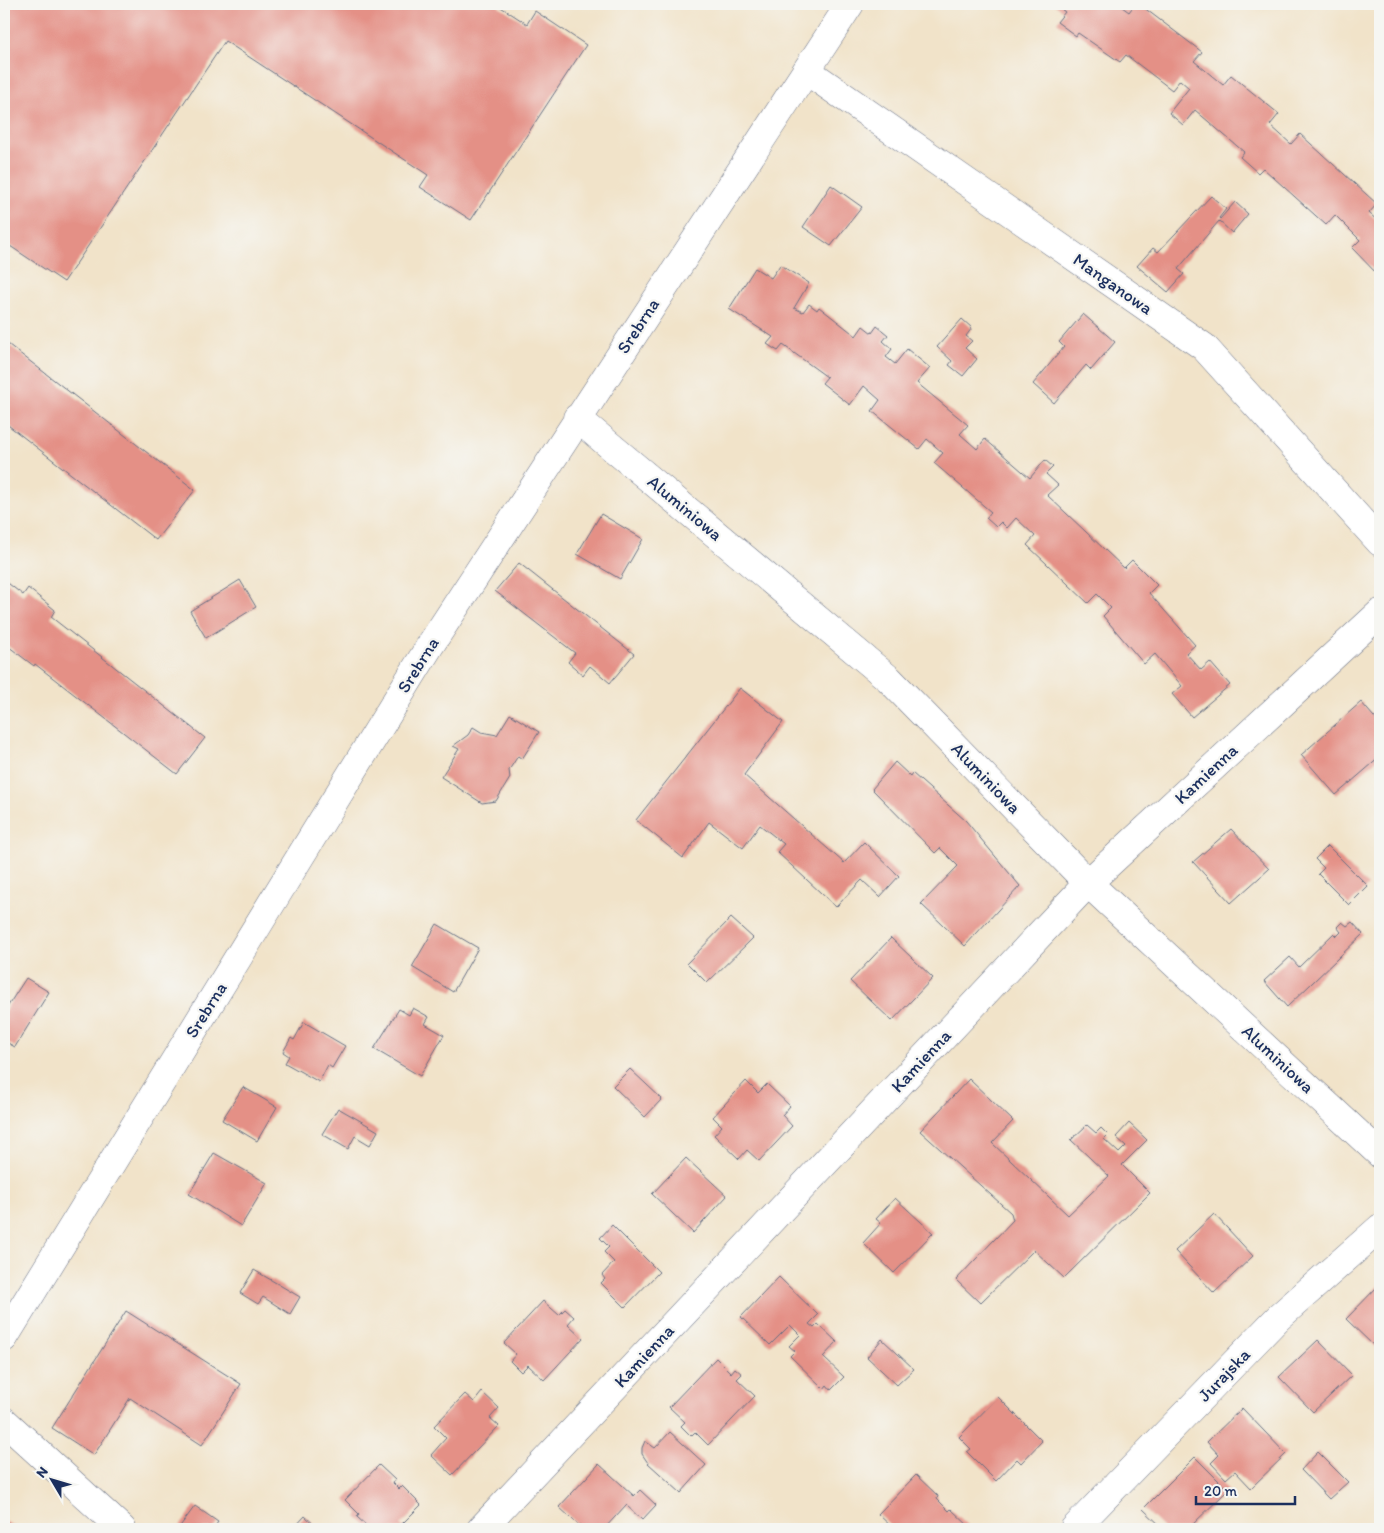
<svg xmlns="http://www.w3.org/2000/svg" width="1384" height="1533" font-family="Itim,sans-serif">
  <rect width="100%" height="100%" fill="#f6f6f2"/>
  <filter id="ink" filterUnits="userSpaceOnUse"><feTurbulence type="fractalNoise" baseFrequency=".02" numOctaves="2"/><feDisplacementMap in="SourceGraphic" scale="10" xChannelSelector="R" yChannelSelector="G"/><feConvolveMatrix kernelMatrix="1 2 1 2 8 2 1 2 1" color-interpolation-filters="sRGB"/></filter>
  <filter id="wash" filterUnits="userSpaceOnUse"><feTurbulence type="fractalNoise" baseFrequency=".0096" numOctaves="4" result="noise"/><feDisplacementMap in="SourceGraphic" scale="20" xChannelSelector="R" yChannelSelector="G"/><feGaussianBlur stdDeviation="1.12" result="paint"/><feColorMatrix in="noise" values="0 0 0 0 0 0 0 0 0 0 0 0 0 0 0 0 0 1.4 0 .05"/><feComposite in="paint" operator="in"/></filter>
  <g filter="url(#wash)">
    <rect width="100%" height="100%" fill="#f1e3c9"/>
    <g id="blocks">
      <!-- building -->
      <path fill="#e49086" d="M 4,4 L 496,4 L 527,24 L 535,11 L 586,45 L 471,220 L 420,187 L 428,175 L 225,41 L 64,282 L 4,242 Z
        M 1054,4 L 1118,4 L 1129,12 L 1135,4 L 1139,4 L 1202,52 L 1194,61 L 1223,85 L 1231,75 L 1279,114 L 1270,125 L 1291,144 L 1300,134 L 1377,204 L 1369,213 L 1380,223 L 1380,277 L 1352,248 L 1360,240 L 1335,215 L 1326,225 L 1263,168 L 1258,173 L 1240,157 L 1244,152 L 1195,110 L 1183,125 L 1169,113 L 1189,88 L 1180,80 L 1172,90 L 1126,55 L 1120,62 L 1078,33 L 1076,36 L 1057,22 L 1065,12 Z
        M 831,185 L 862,207 L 831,246 L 803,227 Z
        M 1211,196 L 1226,209 L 1219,218 L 1220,219 L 1235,202 L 1248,214 L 1232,233 L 1219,221 L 1178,269 L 1184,274 L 1168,292 L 1137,266 L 1153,248 L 1158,252 Z
        M 780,265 L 809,283 L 794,308 L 803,312 L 809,304 L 817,310 L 819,307 L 856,336 L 863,326 L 872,333 L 877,326 L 888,335 L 883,341 L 892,349 L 886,357 L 895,364 L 907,349 L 930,368 L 917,383 L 968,425 L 960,434 L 977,449 L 985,439 L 1030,478 L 1045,460 L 1053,467 L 1046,474 L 1058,485 L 1047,495 L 1124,568 L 1132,560 L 1157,585 L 1149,593 L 1195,645 L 1186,653 L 1201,670 L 1210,662 L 1230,685 L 1192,717 L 1172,694 L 1182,686 L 1155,654 L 1144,664 L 1103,616 L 1111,608 L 1097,594 L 1088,603 L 1027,545 L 1035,536 L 1016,518 L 1007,528 L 1001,522 L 996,527 L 986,518 L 991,512 L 934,463 L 943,453 L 927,439 L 919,449 L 872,411 L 880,400 L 864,386 L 850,405 L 822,383 L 827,377 L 783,345 L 778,351 L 773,348 L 767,344 L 773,337 L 729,309 L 755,268 L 771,278 Z
        M 1083,314 L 1115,342 L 1091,370 L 1086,365 L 1054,403 L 1033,384 L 1064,347 L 1059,342 Z
        M 962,319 L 972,328 L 966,336 L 972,341 L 965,348 L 977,359 L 963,376 L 949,365 L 952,361 L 937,347 Z
        M 4,341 L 195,490 L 156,540 L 4,422 Z
        M 601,514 L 643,539 L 620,579 L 577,554 Z
        M 519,563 L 634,654 L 610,683 L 590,666 L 583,675 L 568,662 L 575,653 L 495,591 Z
        M 4,580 L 23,595 L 28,588 L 55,610 L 51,617 L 205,738 L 177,774 L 35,664 L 34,666 L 4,643 Z
        M 240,580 L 256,607 L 206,638 L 190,611 Z
        M 740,688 L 783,722 L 744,775 L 844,863 L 864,842 L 899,876 L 880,897 L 862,880 L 836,907 L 777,852 L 784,844 L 760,825 L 743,848 L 709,822 L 683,858 L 636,820 Z
        M 1361,702 L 1380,724 L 1380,757 L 1336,795 L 1301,755 Z
        M 510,714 L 539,732 L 522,759 L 518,756 L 509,770 L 510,778 L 496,801 L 482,803 L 441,777 L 459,749 L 453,746 L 468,735 L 473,727 L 481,732 L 497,735 Z
        M 895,762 L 910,776 L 912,773 L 966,821 L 1020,886 L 965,946 L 921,904 L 958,866 L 940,848 L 935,853 L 872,789 Z
        M 1231,829 L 1269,869 L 1231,903 L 1193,862 Z
        M 1328,846 L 1368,886 L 1349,905 L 1318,874 L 1324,868 L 1315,859 Z
        M 731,918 L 753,938 L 707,983 L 687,963 Z
        M 1342,922 L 1347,926 L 1352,922 L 1363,934 L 1287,1007 L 1264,981 L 1290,957 L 1299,967 L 1334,933 L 1337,936 L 1341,932 L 1337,927 Z
        M 437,924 L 478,948 L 453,992 L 412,967 Z
        M 891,938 L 933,978 L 892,1021 L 850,981 Z
        M 26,978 L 49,992 L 15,1047 L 4,1041 L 4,1012 Z
        M 413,1008 L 429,1017 L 425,1024 L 444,1035 L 420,1076 L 374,1049 L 399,1009 L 409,1015 Z
        M 304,1022 L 345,1046 L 332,1068 L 328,1065 L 319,1082 L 285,1063 L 289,1056 L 283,1052 L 291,1038 L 294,1040 Z
        M 630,1069 L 662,1099 L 645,1117 L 613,1086 Z
        M 969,1079 L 1013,1121 L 992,1143 L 1068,1215 L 1109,1176 L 1071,1140 L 1087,1125 L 1096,1133 L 1101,1128 L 1108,1135 L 1104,1139 L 1119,1153 L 1126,1146 L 1116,1137 L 1129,1123 L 1147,1140 L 1122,1165 L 1150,1193 L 1064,1278 L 1034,1250 L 980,1303 L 956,1280 L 1013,1220 L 1011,1213 L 920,1131 Z
        M 746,1081 L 758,1093 L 767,1084 L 790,1106 L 782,1115 L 792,1126 L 759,1161 L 747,1150 L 739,1159 L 714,1135 L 722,1126 L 713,1117 Z
        M 243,1087 L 277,1107 L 257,1141 L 222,1120 Z
        M 338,1108 L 378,1131 L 370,1145 L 355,1136 L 348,1149 L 322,1134 Z
        M 214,1153 L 267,1183 L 241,1226 L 189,1194 Z
        M 686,1158 L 727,1196 L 693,1233 L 652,1194 Z
        M 895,1198 L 933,1233 L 894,1273 L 863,1243 L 881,1223 L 876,1219 Z
        M 1214,1214 L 1253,1256 L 1214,1293 L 1175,1251 Z
        M 612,1225 L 659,1272 L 625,1307 L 601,1283 L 605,1279 L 602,1275 L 614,1262 L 604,1252 L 609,1247 L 600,1238 Z
        M 254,1270 L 300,1297 L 290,1314 L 263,1297 L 258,1304 L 240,1293 Z
        M 779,1277 L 818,1315 L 809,1324 L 814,1328 L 818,1324 L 837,1342 L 823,1357 L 844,1377 L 831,1390 L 827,1385 L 824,1389 L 790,1356 L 795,1351 L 789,1346 L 800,1335 L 790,1325 L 770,1345 L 741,1317 Z
        M 1380,1284 L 1380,1342 L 1375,1347 L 1346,1319 Z
        M 543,1301 L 559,1315 L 565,1309 L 574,1317 L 568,1324 L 583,1338 L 544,1380 L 528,1365 L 521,1372 L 510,1361 L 516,1354 L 504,1343 Z
        M 126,1311 L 241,1384 L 202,1445 L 130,1398 L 94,1455 L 52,1428 Z
        M 882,1339 L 914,1369 L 897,1385 L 867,1357 Z
        M 1318,1340 L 1352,1375 L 1313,1412 L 1279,1377 Z
        M 716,1358 L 731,1373 L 735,1368 L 742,1374 L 737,1379 L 755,1396 L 708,1445 L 695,1432 L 691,1436 L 681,1426 L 685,1422 L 669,1407 Z
        M 482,1392 L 499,1408 L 490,1418 L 499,1426 L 452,1475 L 431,1455 L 446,1438 L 434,1426 L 465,1394 L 474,1402 Z
        M 998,1397 L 1042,1441 L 1021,1463 L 1017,1459 L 996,1481 L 967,1452 L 971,1449 L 959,1437 Z
        M 1242,1408 L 1286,1454 L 1251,1488 L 1235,1471 L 1226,1479 L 1211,1463 L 1219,1455 L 1207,1442 Z
        M 670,1432 L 706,1465 L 681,1493 L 648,1463 L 642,1454 L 642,1448 L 645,1441 L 655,1448 Z
        M 1318,1452 L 1348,1482 L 1329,1499 L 1301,1470 Z
        M 1195,1457 L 1228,1490 L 1188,1529 L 1164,1529 L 1143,1509 Z
        M 599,1464 L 634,1496 L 640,1490 L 656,1505 L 642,1520 L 626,1505 L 604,1529 L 583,1529 L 559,1507 Z
        M 379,1465 L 395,1480 L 393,1483 L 399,1489 L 402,1486 L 421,1505 L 401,1525 L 406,1529 L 376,1529 L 372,1525 L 369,1528 L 357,1517 L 359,1514 L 345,1500 Z
        M 916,1475 L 938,1496 L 937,1499 L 949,1511 L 951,1509 L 972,1529 L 894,1529 L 878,1514 Z
        M 195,1506 L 218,1522 L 213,1529 L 178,1529 Z
        M 305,1516 L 319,1529 L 293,1529 Z
        M 4,1521 L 20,1529 L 4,1529 Z"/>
    </g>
  </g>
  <g filter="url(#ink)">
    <use href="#blocks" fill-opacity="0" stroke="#666e83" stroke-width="1"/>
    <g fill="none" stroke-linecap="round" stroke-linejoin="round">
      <defs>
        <path id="minor" d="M 807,71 L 1204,347 L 1380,542
          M 577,418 L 889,679 L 1088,883 L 1380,1154
          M 4,1338 L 431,644 L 850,4
          M 4,1421 L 122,1529
          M 481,1529 L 1088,883 L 1380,613
          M 1074,1529 L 1278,1318 L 1380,1228"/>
      </defs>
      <!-- minor casing -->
      <use href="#minor" stroke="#666e83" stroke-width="29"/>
      <!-- minor -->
      <use href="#minor" stroke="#fff" stroke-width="28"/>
    </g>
  </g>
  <g text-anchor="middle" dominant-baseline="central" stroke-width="4.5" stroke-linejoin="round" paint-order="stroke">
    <!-- street labels -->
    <g font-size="18" fill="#1b2f5e" stroke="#f6f6f2">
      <text transform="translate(1113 284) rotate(35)">Manganowa</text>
      <text transform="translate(638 326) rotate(-57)">Srebrna</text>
      <text transform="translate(685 508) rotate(40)">Aluminiowa</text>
      <text transform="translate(418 665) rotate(-58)">Srebrna</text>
      <text transform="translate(1206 774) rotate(-43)">Kamienna</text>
      <text transform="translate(986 778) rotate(46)">Aluminiowa</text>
      <text transform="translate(206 1010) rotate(-58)">Srebrna</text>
      <text transform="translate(1278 1059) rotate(43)">Aluminiowa</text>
      <text transform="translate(921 1061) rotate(-47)">Kamienna</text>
      <text transform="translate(644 1356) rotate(-47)">Kamienna</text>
      <text transform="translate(1224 1375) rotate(-46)">Jurajska</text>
    </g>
  </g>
  <!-- margin -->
  <rect width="1384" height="1533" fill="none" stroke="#f6f6f2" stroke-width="20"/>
  <!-- north arrow -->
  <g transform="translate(52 1480) rotate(308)" stroke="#f6f6f2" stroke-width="4" paint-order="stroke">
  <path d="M0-4L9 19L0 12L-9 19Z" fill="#1b2f5e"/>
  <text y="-8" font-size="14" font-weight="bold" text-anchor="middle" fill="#1b2f5e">N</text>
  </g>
  <!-- scale -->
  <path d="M1196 1496v8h99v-8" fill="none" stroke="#1b2f5e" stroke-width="2.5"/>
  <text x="1204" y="1496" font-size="15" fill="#1b2f5e" stroke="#f6f6f2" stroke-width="4" paint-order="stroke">20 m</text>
</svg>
